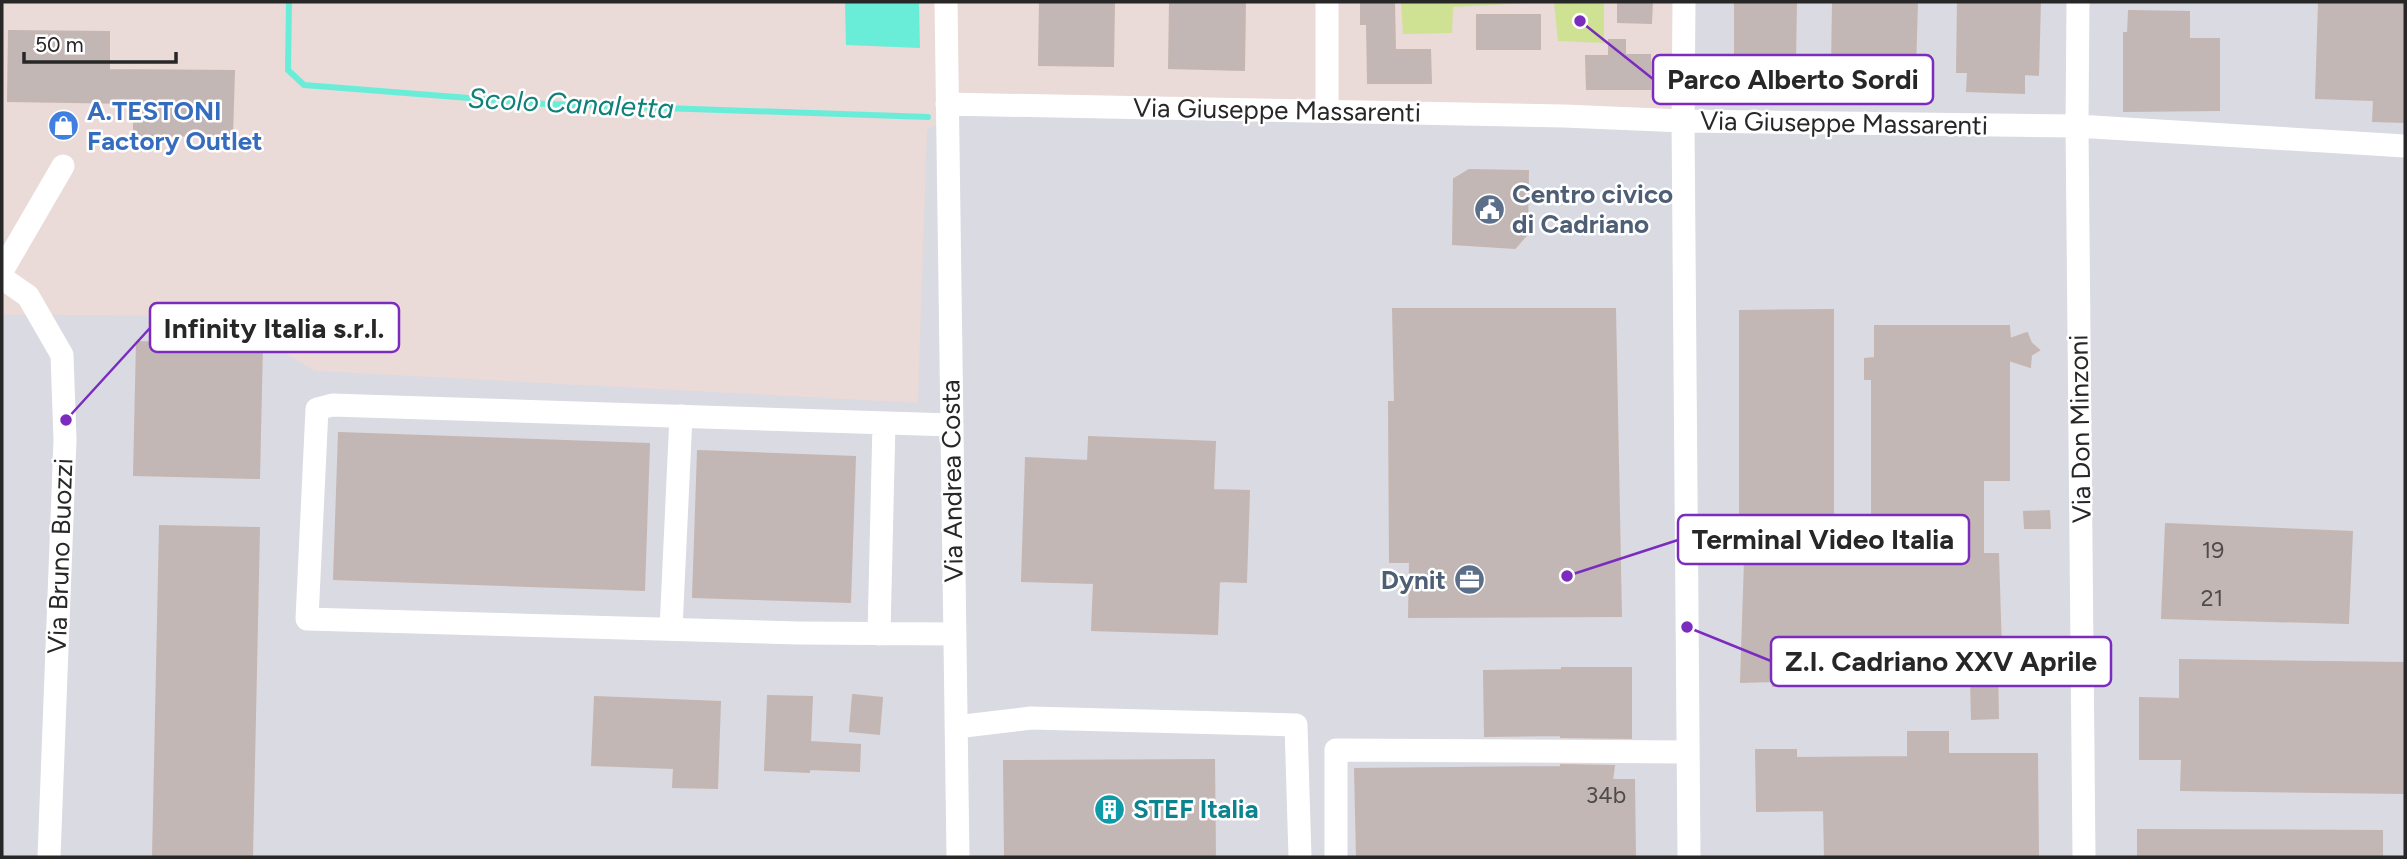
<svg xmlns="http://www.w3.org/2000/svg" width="2407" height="859" font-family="Figtree,sans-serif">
  <rect width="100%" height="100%" fill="#eadad8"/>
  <!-- industrial -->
  <path fill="#d9dae2" d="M 1688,2 L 2405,2 L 2405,857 L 2,857 L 2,315 L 286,316 L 285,353 L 315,371 L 918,403 L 927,130 L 977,103 L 1691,120 Z"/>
  <!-- green -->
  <path fill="#cfe193" d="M 1401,2 L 1550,2 L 1453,7 L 1452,33 L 1403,34 Z
    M 1554,2 L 1604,2 L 1604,43 L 1558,41 Z"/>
  <!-- water -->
  <path fill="#69edd9" d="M 845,2 L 919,2 L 920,48 L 846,45 Z"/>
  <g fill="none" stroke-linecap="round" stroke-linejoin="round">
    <!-- stream -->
    <path stroke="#69edd9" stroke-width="6" d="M 289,2 L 288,70 L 304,85 L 546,104 L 928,117"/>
  </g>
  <!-- building -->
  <path fill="#c2b7b4" stroke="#c5b6b2" stroke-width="2" d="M 1040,2 L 1114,2 L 1113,66 L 1039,65 Z
    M 1170,2 L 1245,2 L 1244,70 L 1169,68 Z
    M 1361,2 L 1394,2 L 1395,50 L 1430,50 L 1431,83 L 1368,83 L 1367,24 L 1361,24 Z
    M 1618,2 L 1652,2 L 1651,23 L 1618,22 Z
    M 1735,2 L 1796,2 L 1795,61 L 1735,61 Z
    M 1833,2 L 1917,2 L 1915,70 L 1903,70 L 1903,88 L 1840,87 L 1840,68 L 1832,68 Z
    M 1958,2 L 2040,2 L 2038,75 L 2024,74 L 2024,93 L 1967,91 L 1968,72 L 1957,72 Z
    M 2319,2 L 2405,2 L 2405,122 L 2373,121 L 2374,100 L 2316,98 Z
    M 2129,11 L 2189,12 L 2189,39 L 2219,39 L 2219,110 L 2124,111 L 2124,33 L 2128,33 Z
    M 1477,15 L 1540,15 L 1540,49 L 1477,49 Z
    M 9,31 L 109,32 L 109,70 L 234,71 L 232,136 L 134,135 L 134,103 L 8,101 Z
    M 1609,40 L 1625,40 L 1625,55 L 1650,55 L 1650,89 L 1587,89 L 1586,56 L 1609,56 Z
    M 1469,170 L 1528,171 L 1527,234 L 1515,248 L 1453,244 L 1454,179 Z
    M 1393,309 L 1615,309 L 1621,616 L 1409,617 L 1410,562 L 1390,562 L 1389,402 L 1395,402 Z
    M 1833,310 L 1833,521 L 1740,521 L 1740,311 Z
    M 1875,326 L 2009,326 L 2010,339 L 2027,333 L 2031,343 L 2039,350 L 2031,355 L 2030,367 L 2009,360 L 2009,480 L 1983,480 L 1983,554 L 1998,554 L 2001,650 L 2010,649 L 2010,665 L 1997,666 L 1998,718 L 1972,719 L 1971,681 L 1773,686 L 1773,681 L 1741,682 L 1745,561 L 1872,557 L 1872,379 L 1865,379 L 1865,359 L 1875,358 Z
    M 137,342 L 262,345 L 259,478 L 134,475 Z
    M 339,433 L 649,444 L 644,590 L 334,579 Z
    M 1089,437 L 1215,442 L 1213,490 L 1249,491 L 1246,582 L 1219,581 L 1217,634 L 1092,630 L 1094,583 L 1022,581 L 1026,458 L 1088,461 Z
    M 698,451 L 855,457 L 850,602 L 693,597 Z
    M 2049,511 L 2050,528 L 2025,528 L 2024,512 Z
    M 2166,524 L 2352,532 L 2348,623 L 2162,618 Z
    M 160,526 L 259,528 L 252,857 L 153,857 Z
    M 2180,660 L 2405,663 L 2405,793 L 2181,790 L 2182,759 L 2140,759 L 2140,698 L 2180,699 Z
    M 1562,668 L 1631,668 L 1631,738 L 1561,737 L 1561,735 L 1485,736 L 1484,671 L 1562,670 Z
    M 853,695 L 882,698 L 879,734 L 850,731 Z
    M 768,696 L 812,697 L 810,742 L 860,745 L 859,771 L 809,769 L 809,772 L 765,770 Z
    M 595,697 L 720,702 L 717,788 L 673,787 L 674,768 L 592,765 Z
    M 1908,732 L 1948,732 L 1948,754 L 2037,754 L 2038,857 L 1825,857 L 1824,810 L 1757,811 L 1756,750 L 1796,750 L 1796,758 L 1908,757 Z
    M 1214,760 L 1215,857 L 1005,857 L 1004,761 Z
    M 1561,765 L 1614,766 L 1612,780 L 1634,780 L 1635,857 L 1357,857 L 1355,769 L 1561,767 Z
    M 2138,830 L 2382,831 L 2382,857 L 2138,857 Z"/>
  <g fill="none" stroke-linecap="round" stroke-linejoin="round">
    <!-- minor -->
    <path stroke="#fff" stroke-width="23" d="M 946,2 L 958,857
      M 1327,2 L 1327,111
      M 1684,2 L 1683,121 L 1689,857
      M 2078,2 L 2077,126 L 2084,857
      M 947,104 L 1564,116 L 1683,121 L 2077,126 L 2405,146
      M 2,271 L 63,166
      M 2,278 L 28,296 L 62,355 L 65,440 L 49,857
      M 951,425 L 332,405 L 317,409 L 307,619 L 798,633 L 954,634
      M 671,629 L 681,416
      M 879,634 L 884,423
      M 956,727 L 1031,718 L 1296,725 L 1300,857
      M 1336,857 L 1336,750 L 1688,752"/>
  </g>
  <!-- icons -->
  <defs>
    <symbol id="shop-disc" viewBox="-11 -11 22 22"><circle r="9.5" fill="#3f7fe0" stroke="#fff"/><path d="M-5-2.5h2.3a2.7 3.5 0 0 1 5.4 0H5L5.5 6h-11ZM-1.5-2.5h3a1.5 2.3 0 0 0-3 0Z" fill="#fff"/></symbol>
    <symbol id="civic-disc" viewBox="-11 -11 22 22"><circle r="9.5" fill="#5c6f8a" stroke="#fff"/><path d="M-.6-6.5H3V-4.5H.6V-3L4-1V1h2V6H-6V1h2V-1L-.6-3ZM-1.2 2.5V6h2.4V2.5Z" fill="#fff"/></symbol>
    <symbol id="office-disc" viewBox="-11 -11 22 22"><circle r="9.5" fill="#5c6f8a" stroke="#fff"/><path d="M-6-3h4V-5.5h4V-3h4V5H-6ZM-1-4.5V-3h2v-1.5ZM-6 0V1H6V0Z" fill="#fff"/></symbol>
    <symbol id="building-disc" viewBox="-11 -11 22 22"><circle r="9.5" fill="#0f9aa8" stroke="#fff"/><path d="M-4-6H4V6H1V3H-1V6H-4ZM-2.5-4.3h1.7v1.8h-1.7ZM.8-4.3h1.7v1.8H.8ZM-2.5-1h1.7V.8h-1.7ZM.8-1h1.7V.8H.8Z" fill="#fff"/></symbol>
  </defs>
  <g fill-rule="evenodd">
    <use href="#shop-disc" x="46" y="108" width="35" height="35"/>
    <use href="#civic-disc" x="1472" y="192" width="35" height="35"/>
    <use href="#office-disc" x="1452" y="562" width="35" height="35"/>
    <use href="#building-disc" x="1092" y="792" width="35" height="35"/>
  </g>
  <g text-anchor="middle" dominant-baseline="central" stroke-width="5" stroke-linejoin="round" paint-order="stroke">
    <!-- number labels -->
    <g font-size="23" fill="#4e4b4a">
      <text x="2213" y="550">19</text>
      <text x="2212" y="598">21</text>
      <text x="1606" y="795">34b</text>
    </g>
    <!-- street labels -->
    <g font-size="26" fill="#272727" stroke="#fff">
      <text transform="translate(1277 110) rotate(1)">Via Giuseppe Massarenti</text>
      <text transform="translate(1844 123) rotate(1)">Via Giuseppe Massarenti</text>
      <text transform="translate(2080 429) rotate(-91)">Via Don Minzoni</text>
      <text transform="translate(952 481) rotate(-91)">Via Andrea Costa</text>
      <text transform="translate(60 556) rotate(-88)">Via Bruno Buozzi</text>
    </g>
    <!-- shop labels -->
    <g font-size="26" font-weight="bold" fill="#366cbe" stroke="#fff" text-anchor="start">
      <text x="87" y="111">A.TESTONI<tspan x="87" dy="30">Factory Outlet</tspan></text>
    </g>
    <!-- service labels -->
    <g font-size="26" font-weight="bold" fill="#4e5e75" stroke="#fff" text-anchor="start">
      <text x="1512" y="194">Centro civico<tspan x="1512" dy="30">di Cadriano</tspan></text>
      <text x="1446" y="580" text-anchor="end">Dynit</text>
    </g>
    <!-- culture labels -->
    <g font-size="26" font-weight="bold" fill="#0d838f" stroke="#fff" text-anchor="start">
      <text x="1133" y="809">STEF Italia</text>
    </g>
    <!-- water labels -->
    <g font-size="28" font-style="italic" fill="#0e8078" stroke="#fff">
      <text transform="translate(571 103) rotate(3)">Scolo Canaletta</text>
    </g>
  </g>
  <!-- callouts -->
  <path fill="none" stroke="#7b2cbf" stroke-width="2.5" d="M1580 21L1653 79M66 420L150 328M1567 576L1678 540M1687 627L1771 661"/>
  <g fill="#7b2cbf" stroke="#fff" stroke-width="2.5">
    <circle cx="1580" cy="21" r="7"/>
    <circle cx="66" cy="420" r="7"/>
    <circle cx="1567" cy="576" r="7"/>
    <circle cx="1687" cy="627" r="7"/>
  </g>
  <g fill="#fff" stroke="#7b2cbf" stroke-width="2.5">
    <rect x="1653" y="55" width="280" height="49" rx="7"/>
    <rect x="150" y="303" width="249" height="49" rx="7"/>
    <rect x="1678" y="515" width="291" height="49" rx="7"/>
    <rect x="1771" y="637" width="340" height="49" rx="7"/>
  </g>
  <g font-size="28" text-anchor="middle" font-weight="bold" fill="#272727">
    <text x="1793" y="89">Parco Alberto Sordi</text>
    <text x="274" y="338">Infinity Italia s.r.l.</text>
    <text x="1823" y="549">Terminal Video Italia</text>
    <text x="1941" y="671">Z.I. Cadriano XXV Aprile</text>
  </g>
  <!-- border -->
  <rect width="2407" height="859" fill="none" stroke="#272727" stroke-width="7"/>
  <!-- scale -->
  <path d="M24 52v10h152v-10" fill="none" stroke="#272727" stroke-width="3.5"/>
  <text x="35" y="52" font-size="21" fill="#272727" stroke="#ffffff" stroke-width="5" paint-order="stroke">50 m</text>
</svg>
